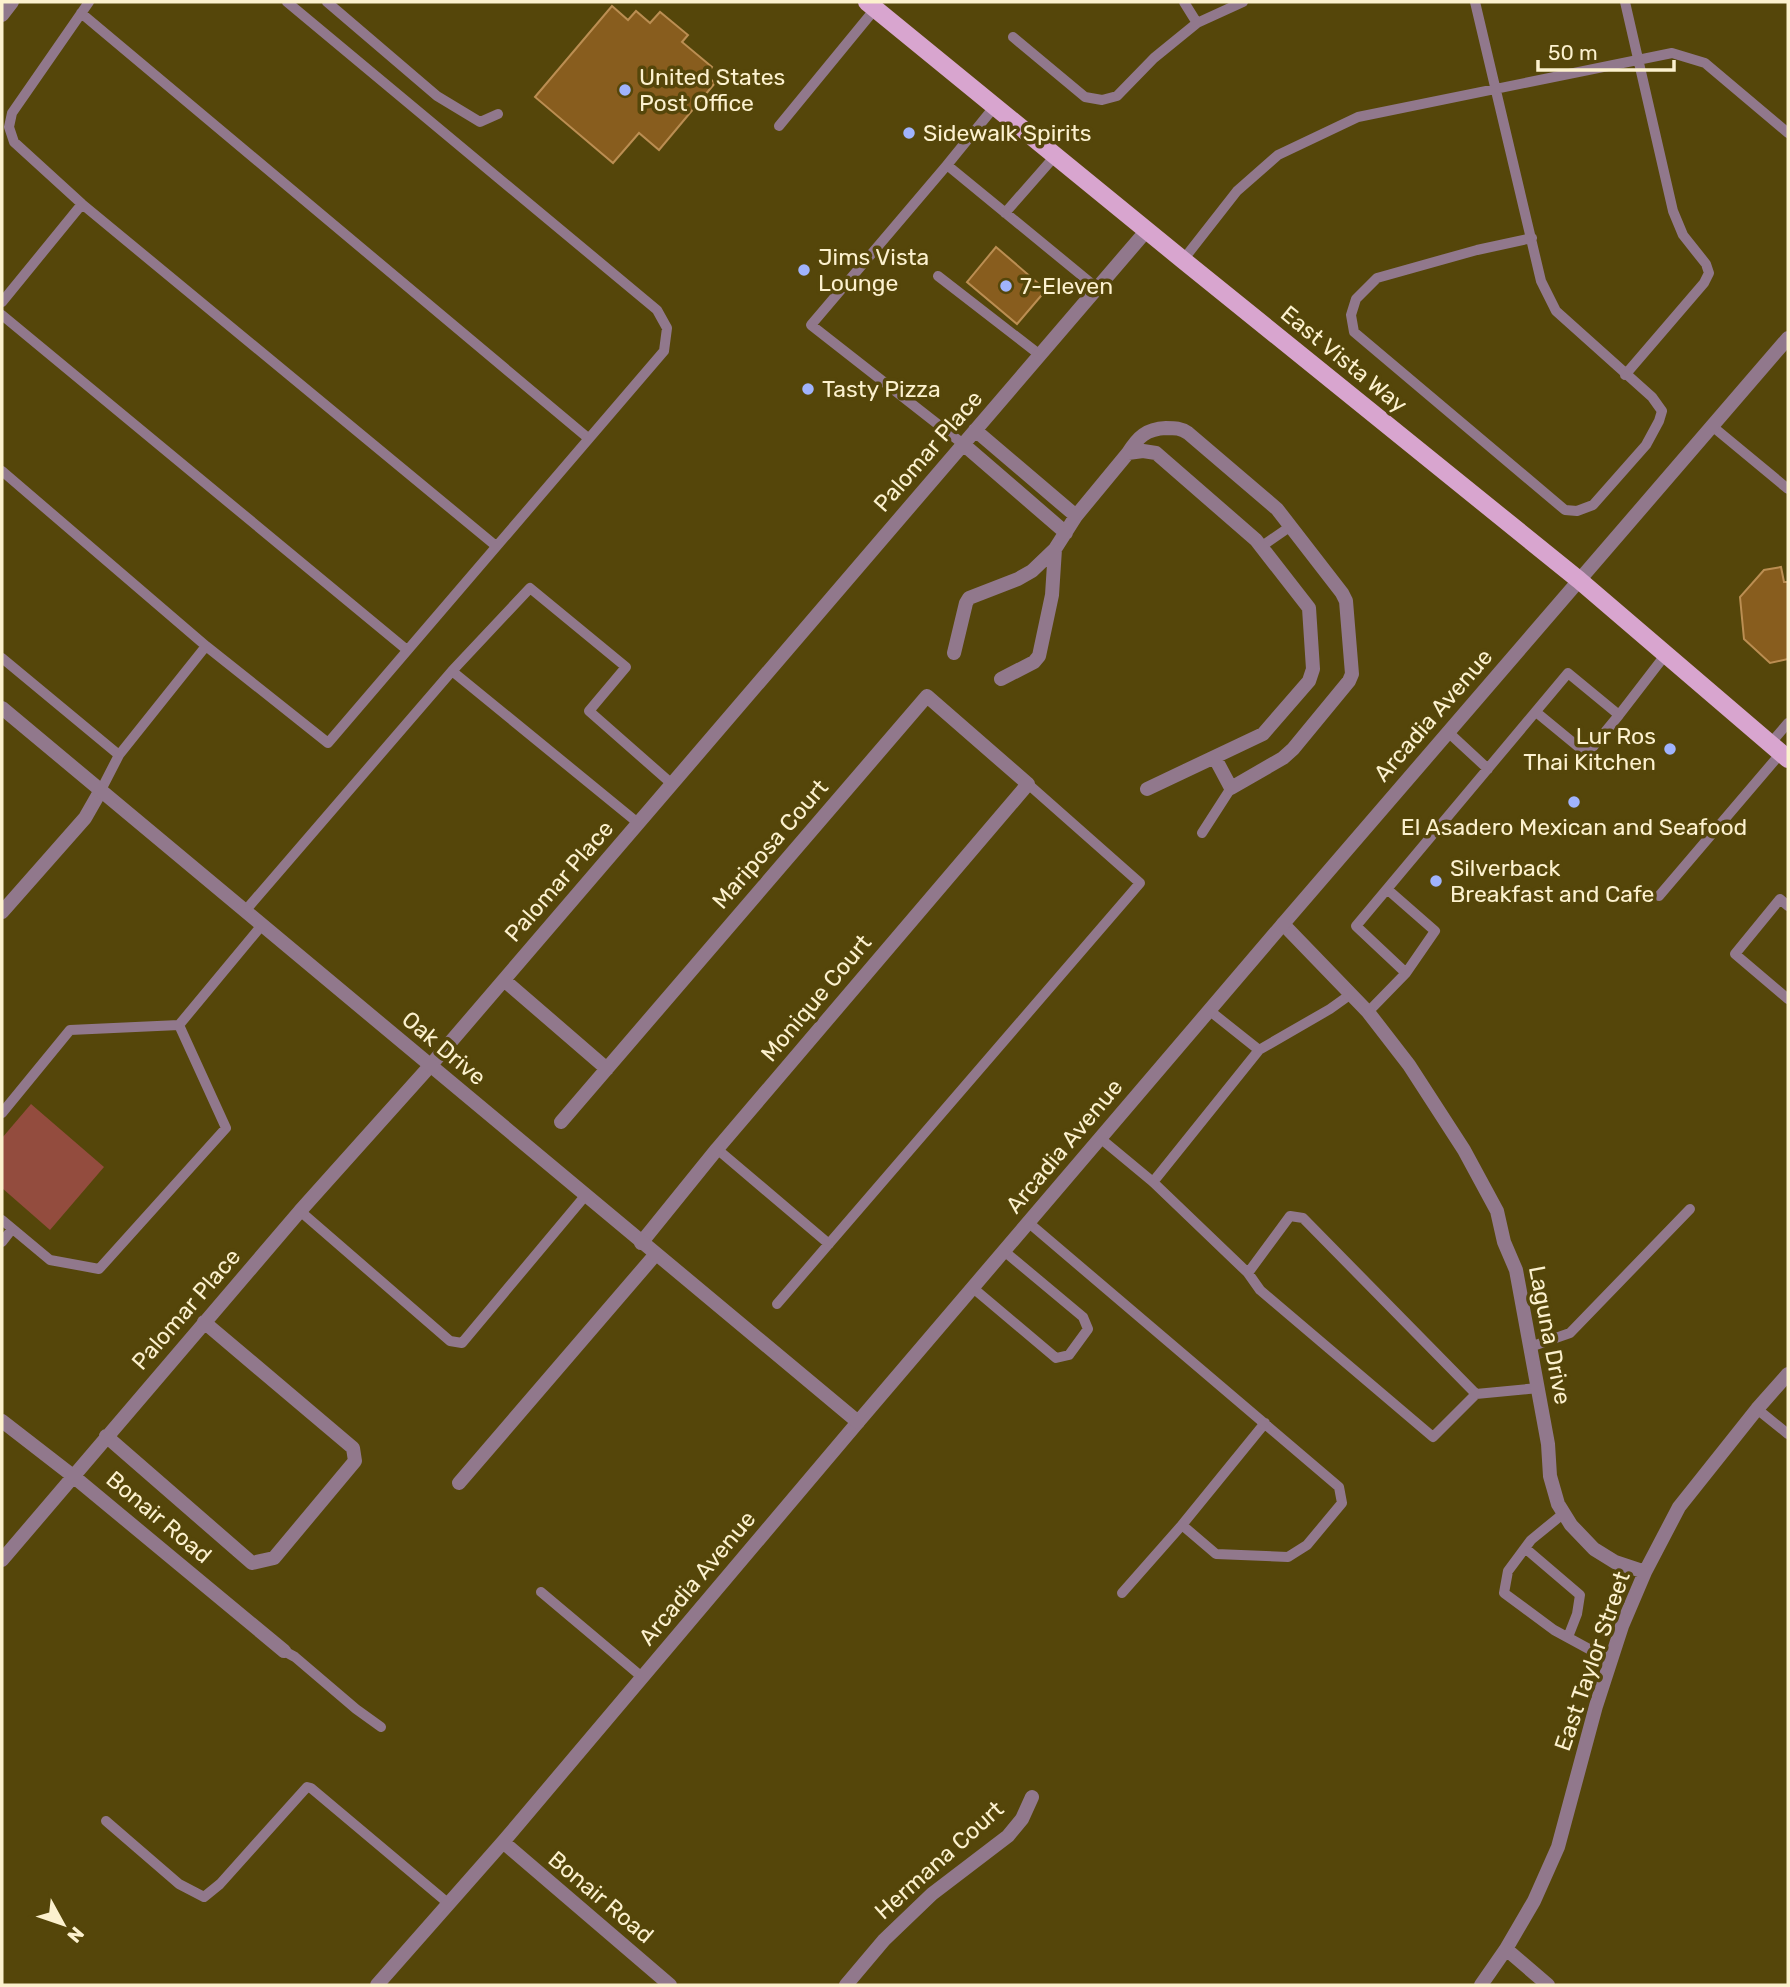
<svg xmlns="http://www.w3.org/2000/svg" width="1790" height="1987" font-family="Rubik,sans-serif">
  <rect width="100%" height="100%" fill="#55460a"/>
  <!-- green -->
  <path fill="#934c3e" d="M 31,1104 L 104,1167 L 50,1230 L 2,1188 L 2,1138 Z"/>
  <!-- building -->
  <path fill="#885d1e" stroke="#bb8e52" stroke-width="2" d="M 612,6 L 628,20 L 636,11 L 650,23 L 660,12 L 688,35 L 682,42 L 712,67 L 707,76 L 715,83 L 659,150 L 639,133 L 613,163 L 535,97 Z
    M 996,247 L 1046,290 L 1017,324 L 967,282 Z
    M 1781,567 L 1784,582 L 1788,582 L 1788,659 L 1770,663 L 1744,639 L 1740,597 L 1764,570 Z"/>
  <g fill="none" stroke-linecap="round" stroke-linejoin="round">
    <!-- service -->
    <path stroke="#91788c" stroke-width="10" d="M 89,2 L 12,113 L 9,127 L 14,142 L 82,204 L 496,546
      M 327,2 L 437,96 L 480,122 L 498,114
      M 1184,2 L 1197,23
      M 1475,2 L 1541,281 L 1556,311 L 1652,397 L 1662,411 L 1659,421 L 1646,445 L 1593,505 L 1577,511 L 1565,510 L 1354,332 L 1351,315 L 1356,299 L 1377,278 L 1477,250 L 1532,238
      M 81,13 L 588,438
      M 1013,37 L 1085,97 L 1102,100 L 1117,96 L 1154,58 L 1197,23 L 1243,2
      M 779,126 L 875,9
      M 947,165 L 995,106
      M 1005,213 L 1055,156
      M 1183,260 L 1237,191 L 1278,155 L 1358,117 L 1672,53 L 1705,63 L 1788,133
      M 938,276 L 1040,355
      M 2,302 L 82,204
      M 2,315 L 407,650
      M 1625,375 L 1704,283 L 1709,273 L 1706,264 L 1683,235 L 1673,211 L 1625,2
      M 1712,426 L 1788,489
      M 963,444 L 811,325 L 947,165 L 1097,288
      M 2,471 L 206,646 L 328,743 L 664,351 L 667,328 L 657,310 L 287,2
      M 1262,546 L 1291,526
      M 2,658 L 119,755
      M 1619,715 L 1666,654
      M 1448,732 L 1488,769
      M 1770,744 L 1788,723
      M 101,790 L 119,755 L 206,646
      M 638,823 L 452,671 L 530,588 L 626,667 L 589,711 L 672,784
      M 1202,833 L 1231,788
      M 1387,889 L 1435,931 L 1406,973
      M 1659,896 L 1781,753
      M 1788,906 L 1780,899 L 1735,954 L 1788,999
      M 245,911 L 452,671
      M 1210,1011 L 1259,1050 L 1330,1009 L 1351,994
      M 1368,1012 L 1406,973 L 1356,926 L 1568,673 L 1619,715 L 1587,754 L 1536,712
      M 2,1113 L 70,1030 L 179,1025 L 262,925
      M 1100,1138 L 1153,1182 L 1248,1273
      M 717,1149 L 829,1244
      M 1153,1182 L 1259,1050
      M 300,1211 L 450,1341 L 462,1343 L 585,1196
      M 2,1220 L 50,1260 L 99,1269 L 226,1128 L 179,1025
      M 1029,1223 L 1339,1487 L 1342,1503 L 1307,1545 L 1288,1557 L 1216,1554 L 1182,1525 L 1265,1423
      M 2,1242 L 12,1229
      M 973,1288 L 1056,1358 L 1069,1355 L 1088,1329 L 1083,1317 L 1004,1251
      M 777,1304 L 1140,883 L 1028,784
      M 1530,1347 L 1570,1333 L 1690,1209
      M 1476,1394 L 1303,1218 L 1290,1216 L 1248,1273 L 1260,1290 L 1433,1437 L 1476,1394 L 1538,1388
      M 1757,1409 L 1788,1434
      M 1564,1513 L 1531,1540 L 1508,1571 L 1504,1593 L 1554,1630 L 1611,1661
      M 1525,1548 L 1580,1595 L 1577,1614 L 1568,1637
      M 541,1592 L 642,1677
      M 1122,1593 L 1182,1525
      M 284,1651 L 295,1657 L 356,1709 L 381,1727
      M 106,1821 L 179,1884 L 204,1897 L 220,1884 L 307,1787 L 311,1788 L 449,1904"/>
    <!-- minor -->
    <path stroke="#91788c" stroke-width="14" d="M 2,15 L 12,2
      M 975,430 L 1076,516
      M 963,444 L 1066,533
      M 954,653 L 966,603 L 969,598 L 1018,579 L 1032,571 L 1055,549
      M 1001,679 L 1034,662 L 1039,656 L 1052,595 L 1055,549 L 1076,516 L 1128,453
      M 1147,789 L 1263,734 L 1309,681 L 1313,669 L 1309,608 L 1256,540 L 1156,453 L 1143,451 L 1128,453 C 1138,437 1146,429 1166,428 C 1175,428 1181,428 1188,433 L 1277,509 L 1342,593 L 1346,601 L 1352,674 L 1349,681 L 1293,749 L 1283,758 L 1231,788 L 1215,758
      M 2,912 L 85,818 L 101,790
      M 1283,924 L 1368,1012 L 1409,1065 L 1464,1150 L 1497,1211 L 1504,1242 L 1516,1270 L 1548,1444 L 1550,1476 L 1558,1504 L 1571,1525 L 1594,1549 L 1615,1562 L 1645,1572
      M 504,980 L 607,1069
      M 561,1122 L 927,696 L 1028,784 L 717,1149 L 641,1243
      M 2,1421 L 73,1476 L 284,1651
      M 106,1436 L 252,1563 L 274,1558 L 355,1461 L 353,1448 L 204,1322
      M 459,1483 L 655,1255
      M 2,1560 L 300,1211 L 430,1066 L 1147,230
      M 503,1842 L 670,1985
      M 1506,1949 L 1548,1985
      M 377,1985 L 503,1842 L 858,1422
      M 846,1985 L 884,1940 L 932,1894 L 1008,1836 L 1022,1819 L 1032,1797
      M 1481,1985 L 1506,1949 L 1534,1901 L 1558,1847 L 1596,1706 L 1622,1626 L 1645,1572 L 1679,1507 L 1757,1409 L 1788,1374"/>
    <!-- tertiary -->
    <path stroke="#91788c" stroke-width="14" d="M 2,708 L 858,1422 L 1283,924 L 1788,338"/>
    <!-- primary -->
    <path stroke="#d8a5cf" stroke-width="18" d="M 867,2 L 1183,260 L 1579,580 L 1788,759"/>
  </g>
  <!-- markers -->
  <g fill="#a0b3fd" stroke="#55460a" stroke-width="2.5">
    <circle cx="625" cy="90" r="7"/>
    <circle cx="909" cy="133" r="7"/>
    <circle cx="804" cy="270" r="7"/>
    <circle cx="1006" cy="286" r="7"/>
    <circle cx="808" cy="389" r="7"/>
    <circle cx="1670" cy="749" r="7"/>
    <circle cx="1574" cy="802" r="7"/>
    <circle cx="1436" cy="881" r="7"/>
  </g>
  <g text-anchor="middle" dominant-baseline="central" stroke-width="7" stroke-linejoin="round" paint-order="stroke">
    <!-- poi labels -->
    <g font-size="23" fill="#fcf1ce" stroke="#55460a" text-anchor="start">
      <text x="639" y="77">United States<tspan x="639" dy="26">Post Office</tspan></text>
      <text x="923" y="133">Sidewalk Spirits</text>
      <text x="818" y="257">Jims Vista<tspan x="818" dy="26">Lounge</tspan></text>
      <text x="1020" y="286">7-Eleven</text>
      <text x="822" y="389">Tasty Pizza</text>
      <text x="1656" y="736" text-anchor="end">Lur Ros<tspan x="1656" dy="26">Thai Kitchen</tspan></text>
      <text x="1574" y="827" text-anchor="middle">El Asadero Mexican and Seafood</text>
      <text x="1450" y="868">Silverback<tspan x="1450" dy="26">Breakfast and Cafe</tspan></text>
    </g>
    <!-- street labels -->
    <g font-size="23" fill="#fcf1ce" stroke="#55460a">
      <text transform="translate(1344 359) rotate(39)">East Vista Way</text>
      <text transform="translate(928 451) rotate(-49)">Palomar Place</text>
      <text transform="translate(1433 715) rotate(-49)">Arcadia Avenue</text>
      <text transform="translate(770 844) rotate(-49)">Mariposa Court</text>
      <text transform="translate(559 881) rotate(-49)">Palomar Place</text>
      <text transform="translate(816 998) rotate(-50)">Monique Court</text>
      <text transform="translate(444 1048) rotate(40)">Oak Drive</text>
      <text transform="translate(1064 1146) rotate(-50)">Arcadia Avenue</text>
      <text transform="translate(186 1309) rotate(-49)">Palomar Place</text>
      <text transform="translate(1550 1335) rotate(79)">Laguna Drive</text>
      <text transform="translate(159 1517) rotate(40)">Bonair Road</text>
      <text transform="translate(697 1578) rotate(-50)">Arcadia Avenue</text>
      <text transform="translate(1592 1661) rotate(-71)">East Taylor Street</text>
      <text transform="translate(939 1860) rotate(-42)">Hermana Court</text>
      <text transform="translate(601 1897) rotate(40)">Bonair Road</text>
    </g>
  </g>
  <!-- border -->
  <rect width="1790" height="1987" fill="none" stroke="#fcf1ce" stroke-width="7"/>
  <!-- north arrow -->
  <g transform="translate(63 1924) rotate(130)" stroke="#55460a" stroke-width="5" paint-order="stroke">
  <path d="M0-5L12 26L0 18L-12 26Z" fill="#fcf1ce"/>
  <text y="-10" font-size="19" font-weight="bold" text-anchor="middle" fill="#fcf1ce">N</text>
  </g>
  <!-- scale -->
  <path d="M1538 60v10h136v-10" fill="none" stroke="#fcf1ce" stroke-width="3.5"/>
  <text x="1548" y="60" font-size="21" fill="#fcf1ce" stroke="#55460a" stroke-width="5" paint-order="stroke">50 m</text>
</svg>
